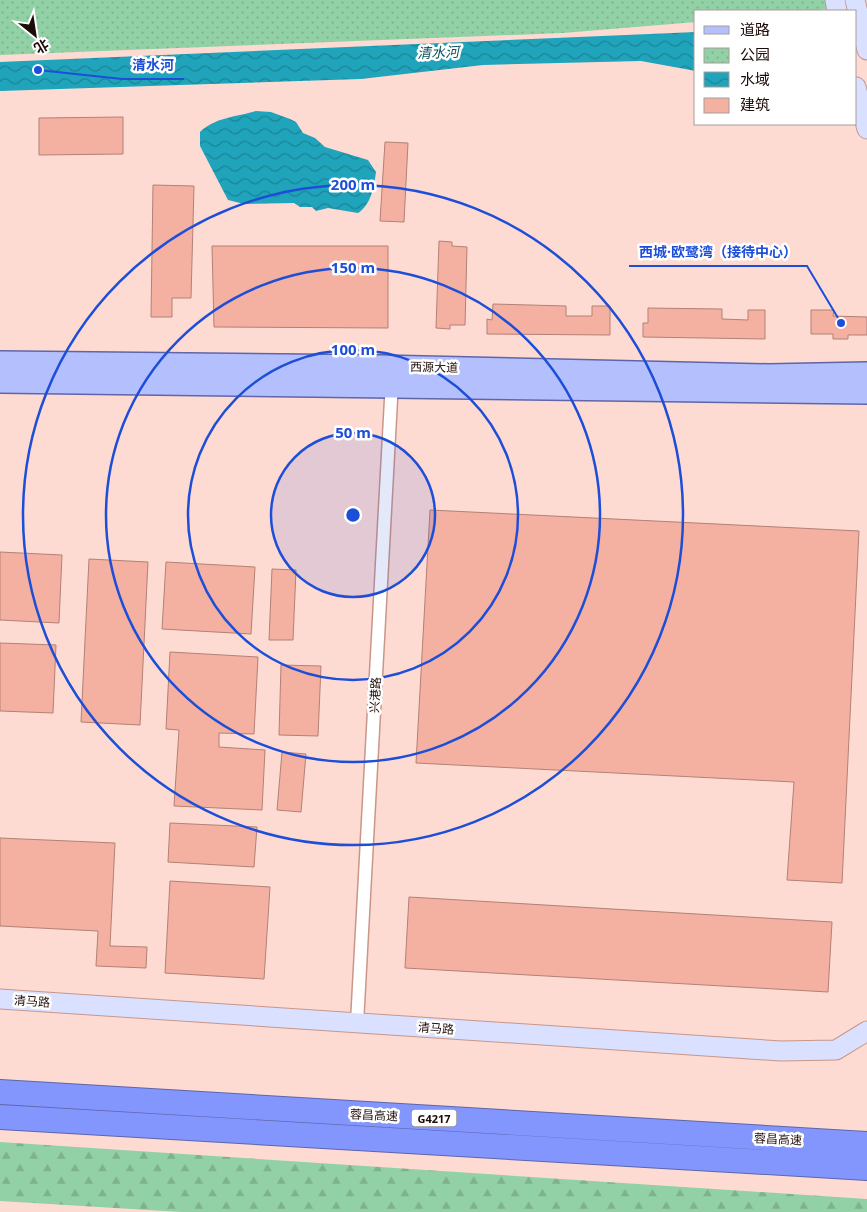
<svg xmlns="http://www.w3.org/2000/svg" width="867" height="1212" font-family="'Noto Sans','Noto Sans SC',sans-serif">
  <defs>
    <pattern id="forest-firs" width="22" height="20" patternUnits="userSpaceOnUse" patternTransform="scale(1.25)"><rect width="22" height="20" fill="#92d1a5"/><path d="M5 1l3.5 6h-7zM16 11l3.5 6h-7z" fill="#7db28d"/></pattern>
    <pattern id="park-dots" width="8" height="8" patternUnits="userSpaceOnUse" patternTransform="scale(1.25)"><rect width="8" height="8" fill="#92d1a5"/><path d="M2 2h.1M6 6h.1" fill="none" stroke="#7db28d" stroke-width="1.8" stroke-linecap="round"/></pattern>
    <pattern id="water-waves" width="16" height="10" patternUnits="userSpaceOnUse" patternTransform="scale(1.25)"><rect width="16" height="10" fill="#1fa4bb"/><path d="M0 5q4-4 8 0t8 0" fill="none" stroke="#1b8496"/></pattern>
  </defs>
  <rect width="100%" height="100%" fill="#fddbd3"/>
  <!-- forest -->
  <path fill="url(#forest-firs)" d="M 0,1142 L 867,1199 L 867,1212 L 181,1212 L 0,1201 Z"/>
  <!-- park -->
  <path fill="url(#park-dots)" d="M 0,0 L 826,0 L 828,9 L 807,11 L 696,11 L 696,22 L 563,33 L 0,55 Z"/>
  <!-- water -->
  <path fill="url(#water-waves)" d="M 696,32 L 696,71 L 641,61 L 483,65 L 361,79 L 0,91 L 0,62 Z
    M 256,111 L 271,112 L 290,119 L 296,122 L 303,133 L 315,138 L 325,147 L 368,160 L 376,172 C 374,187 371,205 358,213 L 328,208 L 316,211 L 312,207 L 300,207 L 294,203 L 244,204 L 228,200 L 200,146 L 200,132 C 216,117 236,117 256,111 Z"/>
  <!-- building -->
  <path fill="#f4b0a1" stroke="#b38175" d="M 123,117 L 123,154 L 39,155 L 39,118 Z
    M 385,142 L 408,143 L 404,222 L 380,221 Z
    M 153,185 L 194,186 L 191,298 L 172,298 L 172,317 L 151,317 Z
    M 439,241 L 452,242 L 452,246 L 467,247 L 465,325 L 450,325 L 450,329 L 436,328 Z
    M 212,246 L 388,246 L 388,328 L 214,327 Z
    M 493,304 L 566,306 L 566,316 L 592,316 L 592,306 L 610,306 L 610,335 L 487,334 L 487,319 L 492,320 Z
    M 648,308 L 722,309 L 722,319 L 748,320 L 748,310 L 765,310 L 765,339 L 643,337 L 643,323 L 648,323 Z
    M 811,310 L 834,310 L 833,316 L 867,317 L 867,335 L 848,335 L 848,339 L 833,339 L 833,334 L 811,334 Z
    M 430,510 L 859,531 L 842,883 L 787,880 L 794,782 L 416,763 Z
    M 0,552 L 62,555 L 59,623 L 0,620 Z
    M 89,559 L 148,562 L 140,725 L 81,722 Z
    M 166,562 L 255,567 L 251,634 L 162,629 Z
    M 272,569 L 296,570 L 293,640 L 269,640 Z
    M 0,643 L 56,645 L 53,713 L 0,711 Z
    M 170,652 L 258,657 L 254,734 L 219,733 L 219,747 L 265,750 L 262,810 L 174,806 L 179,730 L 166,729 Z
    M 281,665 L 321,666 L 318,736 L 279,735 Z
    M 282,752 L 306,754 L 301,812 L 277,810 Z
    M 170,823 L 257,827 L 254,867 L 168,862 Z
    M 0,838 L 115,843 L 110,946 L 147,947 L 146,968 L 96,966 L 98,931 L 0,926 Z
    M 170,881 L 270,887 L 264,979 L 165,973 Z
    M 409,897 L 832,922 L 828,992 L 405,968 Z"/>
  <g fill="none" stroke-linecap="round" stroke-linejoin="round">
    <defs>
      <path id="street" d="M 357,1023 L 392,381"/>
      <path id="secondary" d="M 835,0 L 837,11
        M 855,0 L 867,50
        M 856,87 L 867,129
        M 0,999 L 781,1051 L 836,1050 L 867,1031"/>
      <path id="primary" d="M 0,362 L 380,366 L 769,375 L 867,373
        M 0,382 L 867,393"/>
      <path id="highway" d="M 0,1092 L 867,1144
        M 0,1117 L 867,1168"/>
    </defs>
    <!-- street casing -->
    <use href="#street" stroke="#c99689" stroke-width="15"/>
    <!-- secondary casing -->
    <use href="#secondary" stroke="#c99689" stroke-width="21"/>
    <!-- primary casing -->
    <use href="#primary" stroke="#5f65a8" stroke-width="24"/>
    <!-- highway casing -->
    <use href="#highway" stroke="#5f65a8" stroke-width="26"/>
    <!-- street -->
    <use href="#street" stroke="#fff" stroke-width="12"/>
    <!-- secondary -->
    <use href="#secondary" stroke="#dae0ff" stroke-width="19"/>
    <!-- primary -->
    <use href="#primary" stroke="#b4c0fe" stroke-width="21"/>
    <!-- highway -->
    <use href="#highway" stroke="#8296fe" stroke-width="24"/>
  </g>
  <!-- distance rings -->
  <circle cx="353" cy="515" r="82" fill="#1d4ed8" fill-opacity=".12"/>
  <g fill="none" stroke="#1d4ed8" stroke-width="2.5">
    <circle cx="353" cy="515" r="82"/>
    <circle cx="353" cy="515" r="165"/>
    <circle cx="353" cy="515" r="247"/>
    <circle cx="353" cy="515" r="330"/>
  </g>
  <g text-anchor="middle" dominant-baseline="central" stroke-width="5" stroke-linejoin="round" paint-order="stroke">
    <!-- shield labels -->
    <rect fill="#fff" stroke="#615451" stroke-width="1" x="411.5" y="1109.5" width="45" height="17" rx="4"/>
    <g font-size="11" font-weight="bold" fill="#1d0b07">
      <text x="434" y="1118">G4217</text>
    </g>
    <!-- street labels -->
    <g font-size="12" fill="#1d0b07" stroke="#fff">
      <text transform="translate(434 367) rotate(1)">西源大道</text>
      <text transform="translate(375 695) rotate(-87)">兴港路</text>
      <text transform="translate(32 1001) rotate(4)">清马路</text>
      <text transform="translate(436 1028) rotate(4)">清马路</text>
      <text transform="translate(374 1115) rotate(3)">蓉昌高速</text>
      <text transform="translate(778 1139) rotate(3)">蓉昌高速</text>
    </g>
    <!-- water labels -->
    <g font-size="14" font-style="italic" fill="#0c525f" stroke="#fff">
      <text transform="translate(438 52) rotate(-2)">清水河</text>
    </g>
  </g>
  <circle cx="353" cy="515" r="8" fill="#1d4ed8" stroke="#fff" stroke-width="2.5"/>
  <g font-size="15" text-anchor="middle" font-weight="bold" fill="#1d4ed8" stroke="#fff" stroke-width="5" stroke-linejoin="round" paint-order="stroke">
    <text x="353" y="190">200 m</text>
    <text x="353" y="273">150 m</text>
    <text x="353" y="355">100 m</text>
    <text x="353" y="438">50 m</text>
  </g>
  <!-- callouts -->
  <path fill="none" stroke="#1d4ed8" stroke-width="2" d="M38 70L122 79H184M841 323L807 266H629"/>
  <g fill="#1d4ed8" stroke="#fff" stroke-width="2">
    <circle cx="38" cy="70" r="5"/>
    <circle cx="841" cy="323" r="5"/>
  </g>
  <g font-size="14" text-anchor="middle" font-weight="bold" fill="#1d4ed8" stroke="#fff" stroke-width="5" stroke-linejoin="round" paint-order="stroke">
    <text x="153" y="70">清水河</text>
    <text x="718" y="257">西城·欧鹭湾（接待中心）</text>
  </g>
  <!-- legend -->
  <rect x="694" y="10" width="162" height="115" fill="#ffffff" stroke="#a59d9c"/>
  <rect x="704" y="26" width="25" height="8" fill="#b4c0fe" stroke="#a59d9c"/>
  <text x="740" y="35" font-size="15" fill="#1d0b07">道路</text>
  <rect x="704" y="48" width="25" height="15" fill="url(#park-dots)" stroke="#a59d9c"/>
  <text x="740" y="60" font-size="15" fill="#1d0b07">公园</text>
  <rect x="704" y="72" width="25" height="15" fill="url(#water-waves)" stroke="#a59d9c"/>
  <text x="740" y="85" font-size="15" fill="#1d0b07">水域</text>
  <rect x="704" y="98" width="25" height="15" fill="#f4b0a1" stroke="#a59d9c"/>
  <text x="740" y="110" font-size="15" fill="#1d0b07">建筑</text>
  <!-- north arrow -->
  <g transform="translate(35 35) rotate(150)" stroke="#ffffff" stroke-width="4" paint-order="stroke">
  <path d="M0-4L9 19L0 12L-9 19Z" fill="#1d0b07"/>
  <text y="-8" font-size="14" font-weight="bold" text-anchor="middle" fill="#1d0b07">北</text>
  </g>
</svg>
